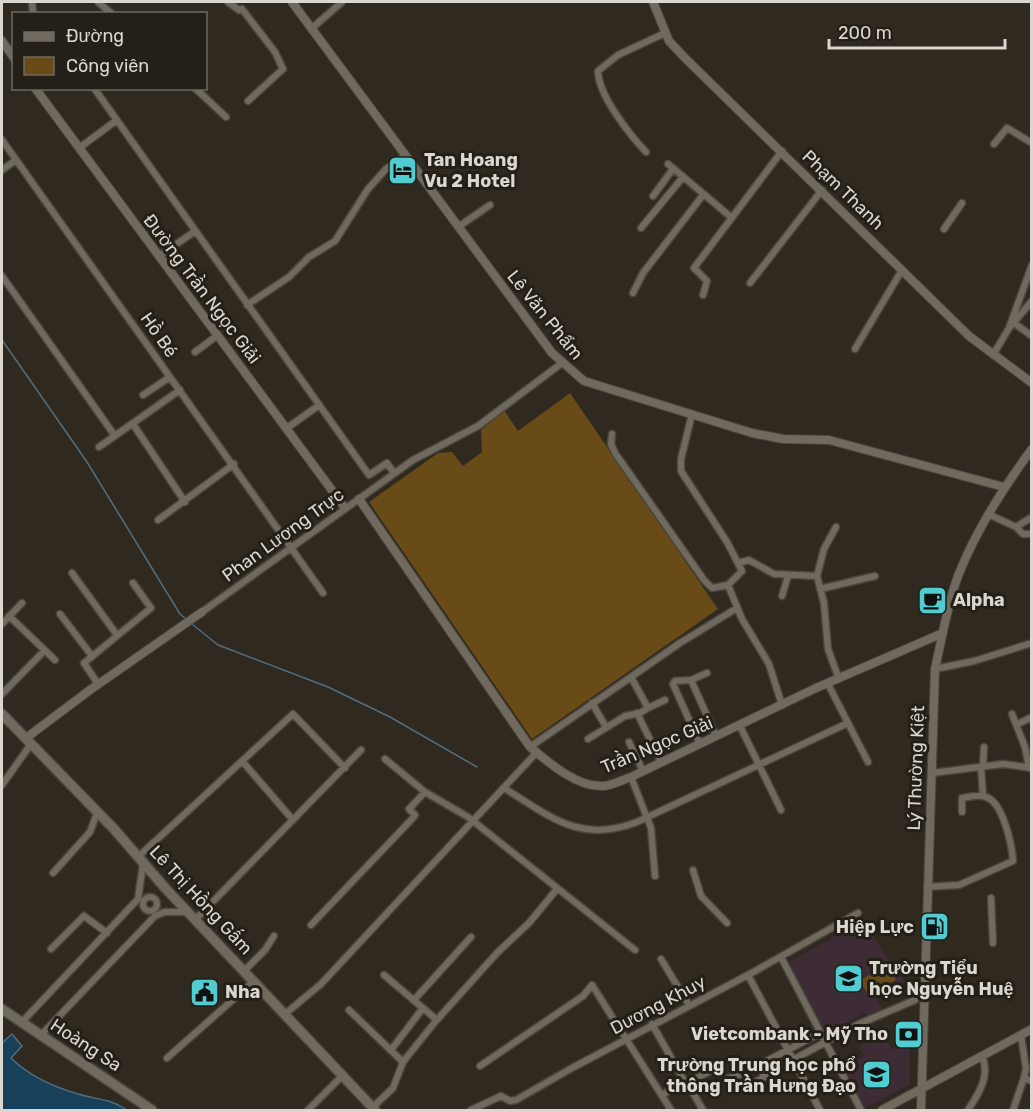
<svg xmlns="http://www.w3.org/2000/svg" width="1033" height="1112" font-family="Rubik,sans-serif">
  <rect width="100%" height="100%" fill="#2f2920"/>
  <!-- education -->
  <path fill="#3d2c35" d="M 860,922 L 866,927 L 904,981 L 876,996 L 882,1010 L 868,1016 L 864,1012 L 842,1026 L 840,1030 L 824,1038 L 786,964 Z
    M 883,1034 L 892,1049 L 910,1048 L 910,1084 L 862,1110 L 839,1069 L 864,1056 L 859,1047 Z"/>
  <!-- green -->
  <path fill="#684b17" d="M 570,393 L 718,609 L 532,739 L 369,502 L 438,453 L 452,452 L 463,466 L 482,452 L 481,430 L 504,410 L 518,431 Z
    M 888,965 L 896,980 L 868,995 L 860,980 Z"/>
  <!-- water -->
  <path fill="#17415b" stroke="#526e7e" stroke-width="1.5" d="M 12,1034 L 22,1046 L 11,1058 C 29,1076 54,1087 78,1094 C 98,1100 109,1098 127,1110 L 2,1110 L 2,1043 Z"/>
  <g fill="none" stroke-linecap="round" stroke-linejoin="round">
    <!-- stream -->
    <path stroke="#526e7e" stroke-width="1.5" d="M 2,340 L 87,462 L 180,614 L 186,619
      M 192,624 L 218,645 L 328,687 L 390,717 L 477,767"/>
    <defs>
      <path id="minor" d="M 32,2 L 33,14
        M 98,2 L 112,14
        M 228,2 L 239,10
        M 242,9 L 275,52 L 283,69 L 248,101
        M 311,29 L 342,2
        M 94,88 L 369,475 L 387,463 L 394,473
        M 195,88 L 226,117
        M 2,140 L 323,593
        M 994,144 L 1007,128 L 1032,143
        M 79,148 L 117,120
        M 646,152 C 630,135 598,95 598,71 L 618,55 L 665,33
        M 668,164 L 732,218
        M 2,170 L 16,160
        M 653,196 L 673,169
        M 458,227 L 490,205
        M 641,228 L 683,177
        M 944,229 L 962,203
        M 159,256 L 194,232
        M 2,276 L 115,436
        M 750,283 L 822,190
        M 633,293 L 643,273 L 703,195
        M 703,295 L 707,281 L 694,268 L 782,151
        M 247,305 L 289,277 L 309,257 L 335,241 L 368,189 L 386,169 L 405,156
        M 1014,323 L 1032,336
        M 1009,328 L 1032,301
        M 855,349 L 902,270
        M 195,352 L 218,335
        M 993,355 L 1009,328 L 1032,265
        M 143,395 L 170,377
        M 133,424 L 185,502
        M 287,428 L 318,406
        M 612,434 L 611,444 L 615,453 L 704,580 L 712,588 L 728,585 L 742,571 L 727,542 L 681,471 L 681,459 L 692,414
        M 99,447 L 180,390
        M 988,514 L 1016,527 L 1032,517
        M 158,520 L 234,464
        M 836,527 L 824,549 L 817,576 L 824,603 L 828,649 L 839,679
        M 1016,527 L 1023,534 L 1032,534
        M 738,563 L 749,560 L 774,574 L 817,576
        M 72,573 L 117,635
        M 728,585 L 742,619 L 769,664 L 782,705
        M 820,589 L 875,576
        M 782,596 L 788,576
        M 202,612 L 413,460 L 478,426 L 562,363
        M 60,614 L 92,656
        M 9,616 L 55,660
        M 2,624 L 22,603
        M 935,669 L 974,661 L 1032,643
        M 631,677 L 648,708 L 665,700
        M 691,680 L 707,673
        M 98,684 L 84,663 L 151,608 L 133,583
        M 828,684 L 868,762
        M 2,694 L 44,651
        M 592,703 L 606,727
        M 637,713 L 661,762
        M 1012,714 L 1025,747 L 1029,768
        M 1018,724 L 1032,717
        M 740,726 L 781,810
        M 588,739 L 625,716 L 640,713 L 648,708
        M 629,742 L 643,771
        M 700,744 L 673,684 L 675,681 L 691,680 L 716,736
        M 530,747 L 680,643 L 737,608
        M 385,759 L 425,792 L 468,817 L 635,950
        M 242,761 L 293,820
        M 981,767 L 983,796
        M 983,767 L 984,747
        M 932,773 L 1003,764 L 1032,768
        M 631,777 L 651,828 L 655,876
        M 2,785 L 31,744
        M 504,788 C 551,817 580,844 637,822 L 848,723
        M 138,857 L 293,714 L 345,768
        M 693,870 L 701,896 L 727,923
        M 53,873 L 90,832 L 97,813
        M 927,887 L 959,885 L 1013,861 C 1012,845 1003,802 986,797 C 979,794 969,797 962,798 L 962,812
        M143 904a7 7 0 1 1 14 0a7 7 0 1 1-14 0Z
        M 991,898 L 993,943
        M 196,919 L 361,750
        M 311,925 L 412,819 L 415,815 L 409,809 L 425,792
        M 51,949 L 84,916 L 107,933
        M 781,957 L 861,1110
        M 661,959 L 689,1005
        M 245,970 L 265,950 L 274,936
        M 384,975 L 437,1020
        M 748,975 L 820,1110
        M 414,1000 L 471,937
        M 349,1010 L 403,1062
        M 285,1014 L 321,984 L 537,752
        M 22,1022 L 138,899 L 143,864
        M 652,1024 L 686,1084 L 719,1066
        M 41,1035 L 155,916 L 165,912 L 189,912
        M 1021,1035 L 1026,1069 L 1024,1078 L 1032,1081
        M 391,1050 L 423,1008
        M 167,1058 L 254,981
        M 480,1066 L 583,996 L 592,985 L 671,1110
        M 763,1076 L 859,1024 L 915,1000
        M 726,1079 L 742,1074 L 820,1033
        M 752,1084 L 763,1078
        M 693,1093 L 703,1110
        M 662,1096 L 682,1079
        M 372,1108 L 393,1088 L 403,1062 L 435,1022 L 497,953 L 529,923 L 557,889
        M 308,1110 L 342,1076
        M 471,1110 L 501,1096 L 510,1101 L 516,1100 L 572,1068 L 748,975 L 858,913
        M 968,1110 C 978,1095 991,1075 982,1057
        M 1013,1110 L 1024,1078"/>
      <path id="tertiary" d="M 292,2 L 552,353 L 584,381 L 752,433 L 783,439 L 829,440 L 1004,487
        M 653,2 L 669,41 L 685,58 L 969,336 L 1032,383
        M 2,41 L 14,58
        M 35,88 L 345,508
        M 359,499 L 530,747 C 549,763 578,788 604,786 C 613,785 622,780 631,777 L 816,688 L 943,633
        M 26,738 L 90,690 L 202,612
        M 882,1110 L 1032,1029
        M 921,1110 L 935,669 C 942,638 947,606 958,576 C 976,530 1003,488 1032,449"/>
      <path id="secondary" d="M 2,714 L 114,829 L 166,889 L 375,1110
        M 2,1009 L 152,1110"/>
    </defs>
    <!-- minor casing -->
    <use href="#minor" stroke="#4a453d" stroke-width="9"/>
    <!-- tertiary casing -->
    <use href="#tertiary" stroke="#4a453d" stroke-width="10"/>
    <!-- secondary casing -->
    <use href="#secondary" stroke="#4a453d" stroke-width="12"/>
    <!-- minor -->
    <use href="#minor" stroke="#70695e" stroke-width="6"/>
    <!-- tertiary -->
    <use href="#tertiary" stroke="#70695e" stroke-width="8"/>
    <!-- secondary -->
    <use href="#secondary" stroke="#70695e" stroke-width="9"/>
  </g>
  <!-- icons -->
  <defs>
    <symbol id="hotel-square" viewBox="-11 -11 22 22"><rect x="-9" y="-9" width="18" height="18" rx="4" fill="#51ccd1" stroke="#252017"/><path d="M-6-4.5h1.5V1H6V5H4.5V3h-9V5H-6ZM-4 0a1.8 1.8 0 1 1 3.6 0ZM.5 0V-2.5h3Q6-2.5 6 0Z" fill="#111"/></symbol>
    <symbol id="cafe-square" viewBox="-11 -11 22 22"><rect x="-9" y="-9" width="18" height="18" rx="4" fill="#51ccd1" stroke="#252017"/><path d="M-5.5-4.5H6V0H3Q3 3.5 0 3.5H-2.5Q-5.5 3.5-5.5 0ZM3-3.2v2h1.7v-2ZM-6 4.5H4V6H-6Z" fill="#111"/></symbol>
    <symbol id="fuel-square" viewBox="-11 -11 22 22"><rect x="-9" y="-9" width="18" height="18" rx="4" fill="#51ccd1" stroke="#252017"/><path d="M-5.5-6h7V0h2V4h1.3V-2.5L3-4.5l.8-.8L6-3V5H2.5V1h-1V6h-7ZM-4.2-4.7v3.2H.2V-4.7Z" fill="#111"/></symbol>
    <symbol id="school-square" viewBox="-11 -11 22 22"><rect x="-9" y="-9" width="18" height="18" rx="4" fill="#51ccd1" stroke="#252017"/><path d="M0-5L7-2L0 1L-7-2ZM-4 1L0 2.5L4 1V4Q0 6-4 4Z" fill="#111"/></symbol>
    <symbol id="civic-square" viewBox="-11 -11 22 22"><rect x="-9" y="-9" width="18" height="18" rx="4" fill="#51ccd1" stroke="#252017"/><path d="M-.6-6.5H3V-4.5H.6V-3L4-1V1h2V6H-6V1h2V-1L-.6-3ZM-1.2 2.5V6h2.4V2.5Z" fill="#111"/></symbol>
    <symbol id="bank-square" viewBox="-11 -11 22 22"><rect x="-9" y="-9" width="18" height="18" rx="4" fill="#51ccd1" stroke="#252017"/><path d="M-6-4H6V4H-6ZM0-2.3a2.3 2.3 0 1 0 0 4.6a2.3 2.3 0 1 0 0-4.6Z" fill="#111"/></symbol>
  </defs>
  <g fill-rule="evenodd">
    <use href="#hotel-square" x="386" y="154" width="33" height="33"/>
    <use href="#cafe-square" x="916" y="584" width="33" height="33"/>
    <use href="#fuel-square" x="918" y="910" width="33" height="33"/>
    <use href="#school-square" x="832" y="962" width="33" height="33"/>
    <use href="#civic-square" x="188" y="976" width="33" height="33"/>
    <use href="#bank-square" x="892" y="1018" width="33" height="33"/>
    <use href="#school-square" x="860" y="1058" width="33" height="33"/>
  </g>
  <g text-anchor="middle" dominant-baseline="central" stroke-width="6" stroke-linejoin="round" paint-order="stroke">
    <!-- poi labels -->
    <g font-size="18" font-weight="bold" fill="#dad6d0" stroke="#252017" text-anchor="start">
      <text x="424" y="160">Tan Hoang<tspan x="424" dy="21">Vu 2 Hotel</tspan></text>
      <text x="953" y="600">Alpha</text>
      <text x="914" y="927" text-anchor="end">Hiệp Lực</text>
      <text x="869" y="968">Trường Tiểu<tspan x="869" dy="21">học Nguyễn Huệ</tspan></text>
      <text x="225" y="992">Nha</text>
      <text x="888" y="1034" text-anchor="end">Vietcombank - Mỹ Tho</text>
      <text x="856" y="1065" text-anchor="end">Trường Trung học phổ<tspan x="856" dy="21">thông Trần Hưng Đạo</tspan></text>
    </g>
    <!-- street labels -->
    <g font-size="18" fill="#dad6d0" stroke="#252017">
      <text transform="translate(843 190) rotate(44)">Phạm Thanh</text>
      <text transform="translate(202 289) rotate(53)">Đường Trần Ngọc Giải</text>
      <text transform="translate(545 315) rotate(51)">Lê Văn Phẩm</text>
      <text transform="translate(159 335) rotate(55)">Hồ Bé</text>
      <text transform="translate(283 535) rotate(-36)">Phan Lương Trực</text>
      <text transform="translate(657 745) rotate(-23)">Trần Ngọc Giải</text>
      <text transform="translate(916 768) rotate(-88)">Lý Thường Kiệt</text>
      <text transform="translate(201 900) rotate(47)">Lê Thị Hồng Gấm</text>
      <text transform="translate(658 1005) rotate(-28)">Dương Khuy</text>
      <text transform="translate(86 1045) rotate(33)">Hoàng Sa</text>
    </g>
  </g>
  <!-- border -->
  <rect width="1033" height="1112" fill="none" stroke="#dad6d0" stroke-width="6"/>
  <!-- legend -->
  <rect x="12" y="12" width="195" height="78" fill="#252017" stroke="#6d6961" stroke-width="1.5"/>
  <rect x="24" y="32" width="30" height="9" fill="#70695e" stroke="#6d6961" stroke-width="1.5"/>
  <text x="66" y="42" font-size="18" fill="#dad6d0">Đường</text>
  <rect x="24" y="57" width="30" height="18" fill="#684b17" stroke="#6d6961" stroke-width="1.5"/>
  <text x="66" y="72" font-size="18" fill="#dad6d0">Công viên</text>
  <!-- scale -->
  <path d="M829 39v9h176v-9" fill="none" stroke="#dad6d0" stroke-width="3"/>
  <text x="838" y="39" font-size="18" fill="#dad6d0" stroke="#252017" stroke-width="4.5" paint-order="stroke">200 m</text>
</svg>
